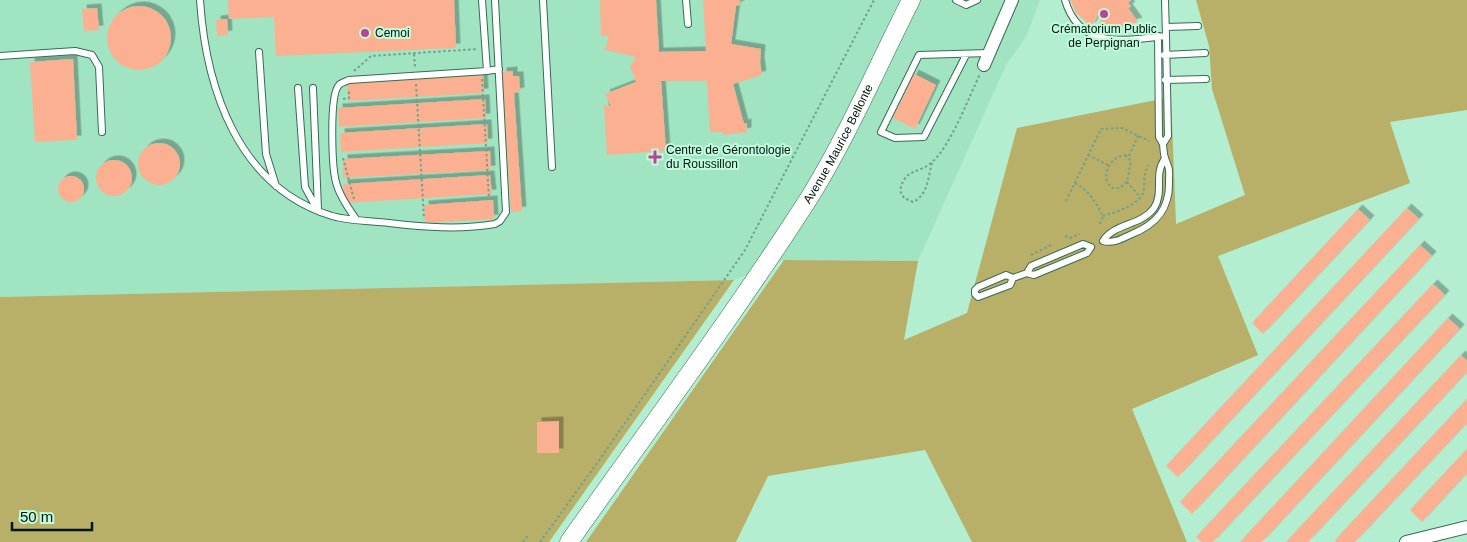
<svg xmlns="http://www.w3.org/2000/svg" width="1467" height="542" font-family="Helvetica,sans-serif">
  <defs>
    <filter id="shadow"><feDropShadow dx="4.5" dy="-4.5" stdDeviation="0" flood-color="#0004"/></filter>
  </defs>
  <rect width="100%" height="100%" fill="#b3eed0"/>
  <!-- built -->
  <path fill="#a1e4c2" d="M 0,0 L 1040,0 L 1026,37 L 1006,65 L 918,261 L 784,260 L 734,280 L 0,297 Z"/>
  <!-- green -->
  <path fill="#b8af69" d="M 1196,0 L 1467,0 L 1467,110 L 1390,122 L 1410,183 L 1218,256 L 1258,355 L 1132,409 L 1187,542 L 972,542 L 925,450 L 768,476 L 736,542 L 586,542 L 784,260 L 918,261 L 904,340 L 967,313 L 1017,128 L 1171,97 L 1176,224 L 1245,195 L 1212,89 L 1209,46 Z
    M 734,280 L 549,542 L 0,542 L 0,297 Z"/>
  <!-- building -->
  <path fill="#fbb092" filter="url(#shadow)" d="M 228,0 L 454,0 L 456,48 L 276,56 L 274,17 L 229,19 Z
    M 600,0 L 656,0 L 659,52 L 706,51 L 703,0 L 740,0 L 740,5 L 736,6 L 731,44 L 761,49 L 760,62 L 762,75 L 733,84 L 744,124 L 747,123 L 747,132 L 723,135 L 723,132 L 710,132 L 707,81 L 661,81 L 666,151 L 607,155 L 604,105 L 611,106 L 605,94 L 636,82 L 630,66 L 636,57 L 605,50 L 609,36 L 601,36 Z
    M 1070,0 L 1131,0 L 1128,3 L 1131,6 L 1128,8 L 1138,22 L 1122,27 L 1104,26 L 1099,24 L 1103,16 L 1099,14 L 1091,27 L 1076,13 Z
    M107 38a32 32 0 1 1 64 0a32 32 0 1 1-64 0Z
    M 97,8 L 99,30 L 84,31 L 82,9 Z
    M 227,19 L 228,35 L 217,36 L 216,20 Z
    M 73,59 L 77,140 L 35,142 L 30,62 Z
    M 513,71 L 513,76 L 519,76 L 520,92 L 514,93 L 522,211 L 511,212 L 502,72 Z
    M 483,74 L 484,93 L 348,101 L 347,82 Z
    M 914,74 L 936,85 L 915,129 L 893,118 Z
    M 485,99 L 486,118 L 339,127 L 338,108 Z
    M 487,124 L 488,143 L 341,152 L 340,133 Z
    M138 164a21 21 0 1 1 42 0a21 21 0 1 1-42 0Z
    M 490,151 L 491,170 L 343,178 L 343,159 Z
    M96 178a18 18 0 1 1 36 0a18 18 0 1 1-36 0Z
    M 490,175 L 492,194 L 344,203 L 343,184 Z
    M58 189a13 13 0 1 1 26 0a13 13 0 1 1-26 0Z
    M 493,200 L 494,219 L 425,223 L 424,205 Z
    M 1407,208 L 1419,219 L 1178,477 L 1166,466 Z
    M 1358,209 L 1370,220 L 1263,334 L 1252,323 Z
    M 1420,245 L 1432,256 L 1192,514 L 1180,502 Z
    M 1433,284 L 1445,295 L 1213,542 L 1202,542 L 1196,537 Z
    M 1448,318 L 1460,329 L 1262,542 L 1240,542 Z
    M 1461,355 L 1467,361 L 1467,372 L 1308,542 L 1286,542 Z
    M 1467,399 L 1467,423 L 1355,542 L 1336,542 L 1335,540 Z
    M 559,421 L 559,453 L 537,453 L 537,422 Z
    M 1467,449 L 1467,473 L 1422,522 L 1410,510 Z"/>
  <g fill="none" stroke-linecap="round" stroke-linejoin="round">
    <defs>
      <path id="lane" d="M 200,0 C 206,89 238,187 332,216 C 350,221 371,221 389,223 C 424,227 459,230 495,224 L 500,221 L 506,212 L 495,0
        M 482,0 L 487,71
        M 543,0 L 552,167
        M 686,0 L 688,24
        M 956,0 L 966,5 L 977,0
        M 1065,0 C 1080,51 1126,40 1166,36 L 1165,0
        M 1166,27 L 1198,26
        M 1158,36 L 1159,137 L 1163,144 L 1168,136 L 1166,36
        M 259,52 L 266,154 L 276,186
        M 966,55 L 924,137 L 895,138 L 881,132 L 919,55 L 989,53
        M 1164,55 L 1205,53
        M 0,56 L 75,51 L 92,55 L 99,67 L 102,132
        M 1165,80 L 1206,79
        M 298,88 L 305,187 L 317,209
        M 313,88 L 318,209
        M 1163,144 C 1164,156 1164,156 1168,166 C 1170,170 1169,177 1169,181 C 1170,208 1157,224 1132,234 C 1123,238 1114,244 1103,241 C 1114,223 1141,226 1154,208 C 1164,193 1154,174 1164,160
        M 356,219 C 348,208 339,195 336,182 C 332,167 329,95 339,85 C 341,83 347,81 349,80 L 487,71 L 499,69
        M 1013,278 L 1006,275 L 978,287 L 975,290 L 975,294 L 978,297 L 1010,285 L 1013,278 L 1027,273 L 1034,275 L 1087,253 L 1091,247 L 1083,244 L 1031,266 L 1027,273"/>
      <path id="street" d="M 984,65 L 1012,0
        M 1406,542 L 1467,527"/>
      <g id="secondary">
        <path id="s1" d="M 569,542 C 650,427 735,314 811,195 C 849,133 878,65 911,0"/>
      </g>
    </defs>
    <!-- lane casing -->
    <use href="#lane" stroke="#356c53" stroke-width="8"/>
    <!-- street casing -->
    <use href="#street" stroke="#356c53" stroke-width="14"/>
    <!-- secondary casing -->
    <use href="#secondary" stroke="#356c53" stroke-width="19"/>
    <!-- path -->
    <path stroke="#73a08a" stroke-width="2" stroke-dasharray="2.5 2.5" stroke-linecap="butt" d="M 414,54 L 415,67
      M 354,71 L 371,56 L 478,49
      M 482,79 L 489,199
      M 416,84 L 424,219
      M 343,99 L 349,98 L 349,89
      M 1088,155 L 1108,165
      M 1125,155 L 1131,161 L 1127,182 L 1120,188 L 1113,188 C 1098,179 1110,156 1125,155 Z
      M 1129,156 L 1138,136
      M 343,158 L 354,199
      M 932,163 C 928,177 928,195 913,202 L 904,198 L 900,191 C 905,167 918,175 932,162 C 950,147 969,97 980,74
      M 1127,182 L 1140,197
      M 1075,183 C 1089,191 1095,201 1103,216 L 1100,224
      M 1066,201 L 1101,129 L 1122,128 L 1149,141
      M 1103,216 C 1115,212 1143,205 1144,188 C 1145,179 1143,174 1149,165
      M 1065,236 L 1070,238 L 1080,234
      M 1031,255 L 1053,244
      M 523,542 L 528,535
      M 540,542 L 600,459 L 745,250 L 874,0"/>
    <!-- lane -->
    <use href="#lane" stroke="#fff" stroke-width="6"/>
    <!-- street -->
    <use href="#street" stroke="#fff" stroke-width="12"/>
    <!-- secondary -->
    <use href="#secondary" stroke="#fff" stroke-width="18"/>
  </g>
  <!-- markers -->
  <g fill="#bc4295" stroke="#c0fbdd" stroke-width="2">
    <circle cx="1104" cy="14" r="5"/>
    <circle cx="365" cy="33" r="5"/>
    <path d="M652.5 149.5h5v5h5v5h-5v5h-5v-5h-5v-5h5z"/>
  </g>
  <g text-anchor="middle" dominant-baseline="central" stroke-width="4" stroke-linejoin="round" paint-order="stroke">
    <!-- poi labels -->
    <g font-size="12" fill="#01160c" stroke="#c0fbdd" text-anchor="start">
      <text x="1104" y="29" text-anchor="middle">Crématorium Public<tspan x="1104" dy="14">de Perpignan</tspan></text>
      <text x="375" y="33">Cemoi</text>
      <text x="666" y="150">Centre de Gérontologie<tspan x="666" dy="14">du Roussillon</tspan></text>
    </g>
    <!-- street labels -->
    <g font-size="12" fill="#01160c" stroke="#c0fbdd">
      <text stroke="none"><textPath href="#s1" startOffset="481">Avenue Maurice Bellonte</textPath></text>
    </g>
  </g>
  <!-- scale -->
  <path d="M12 522v8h80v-8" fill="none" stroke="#01160c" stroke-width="2.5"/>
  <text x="20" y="522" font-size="15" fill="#01160c" stroke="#c0fbdd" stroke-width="4" paint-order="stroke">50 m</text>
</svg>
